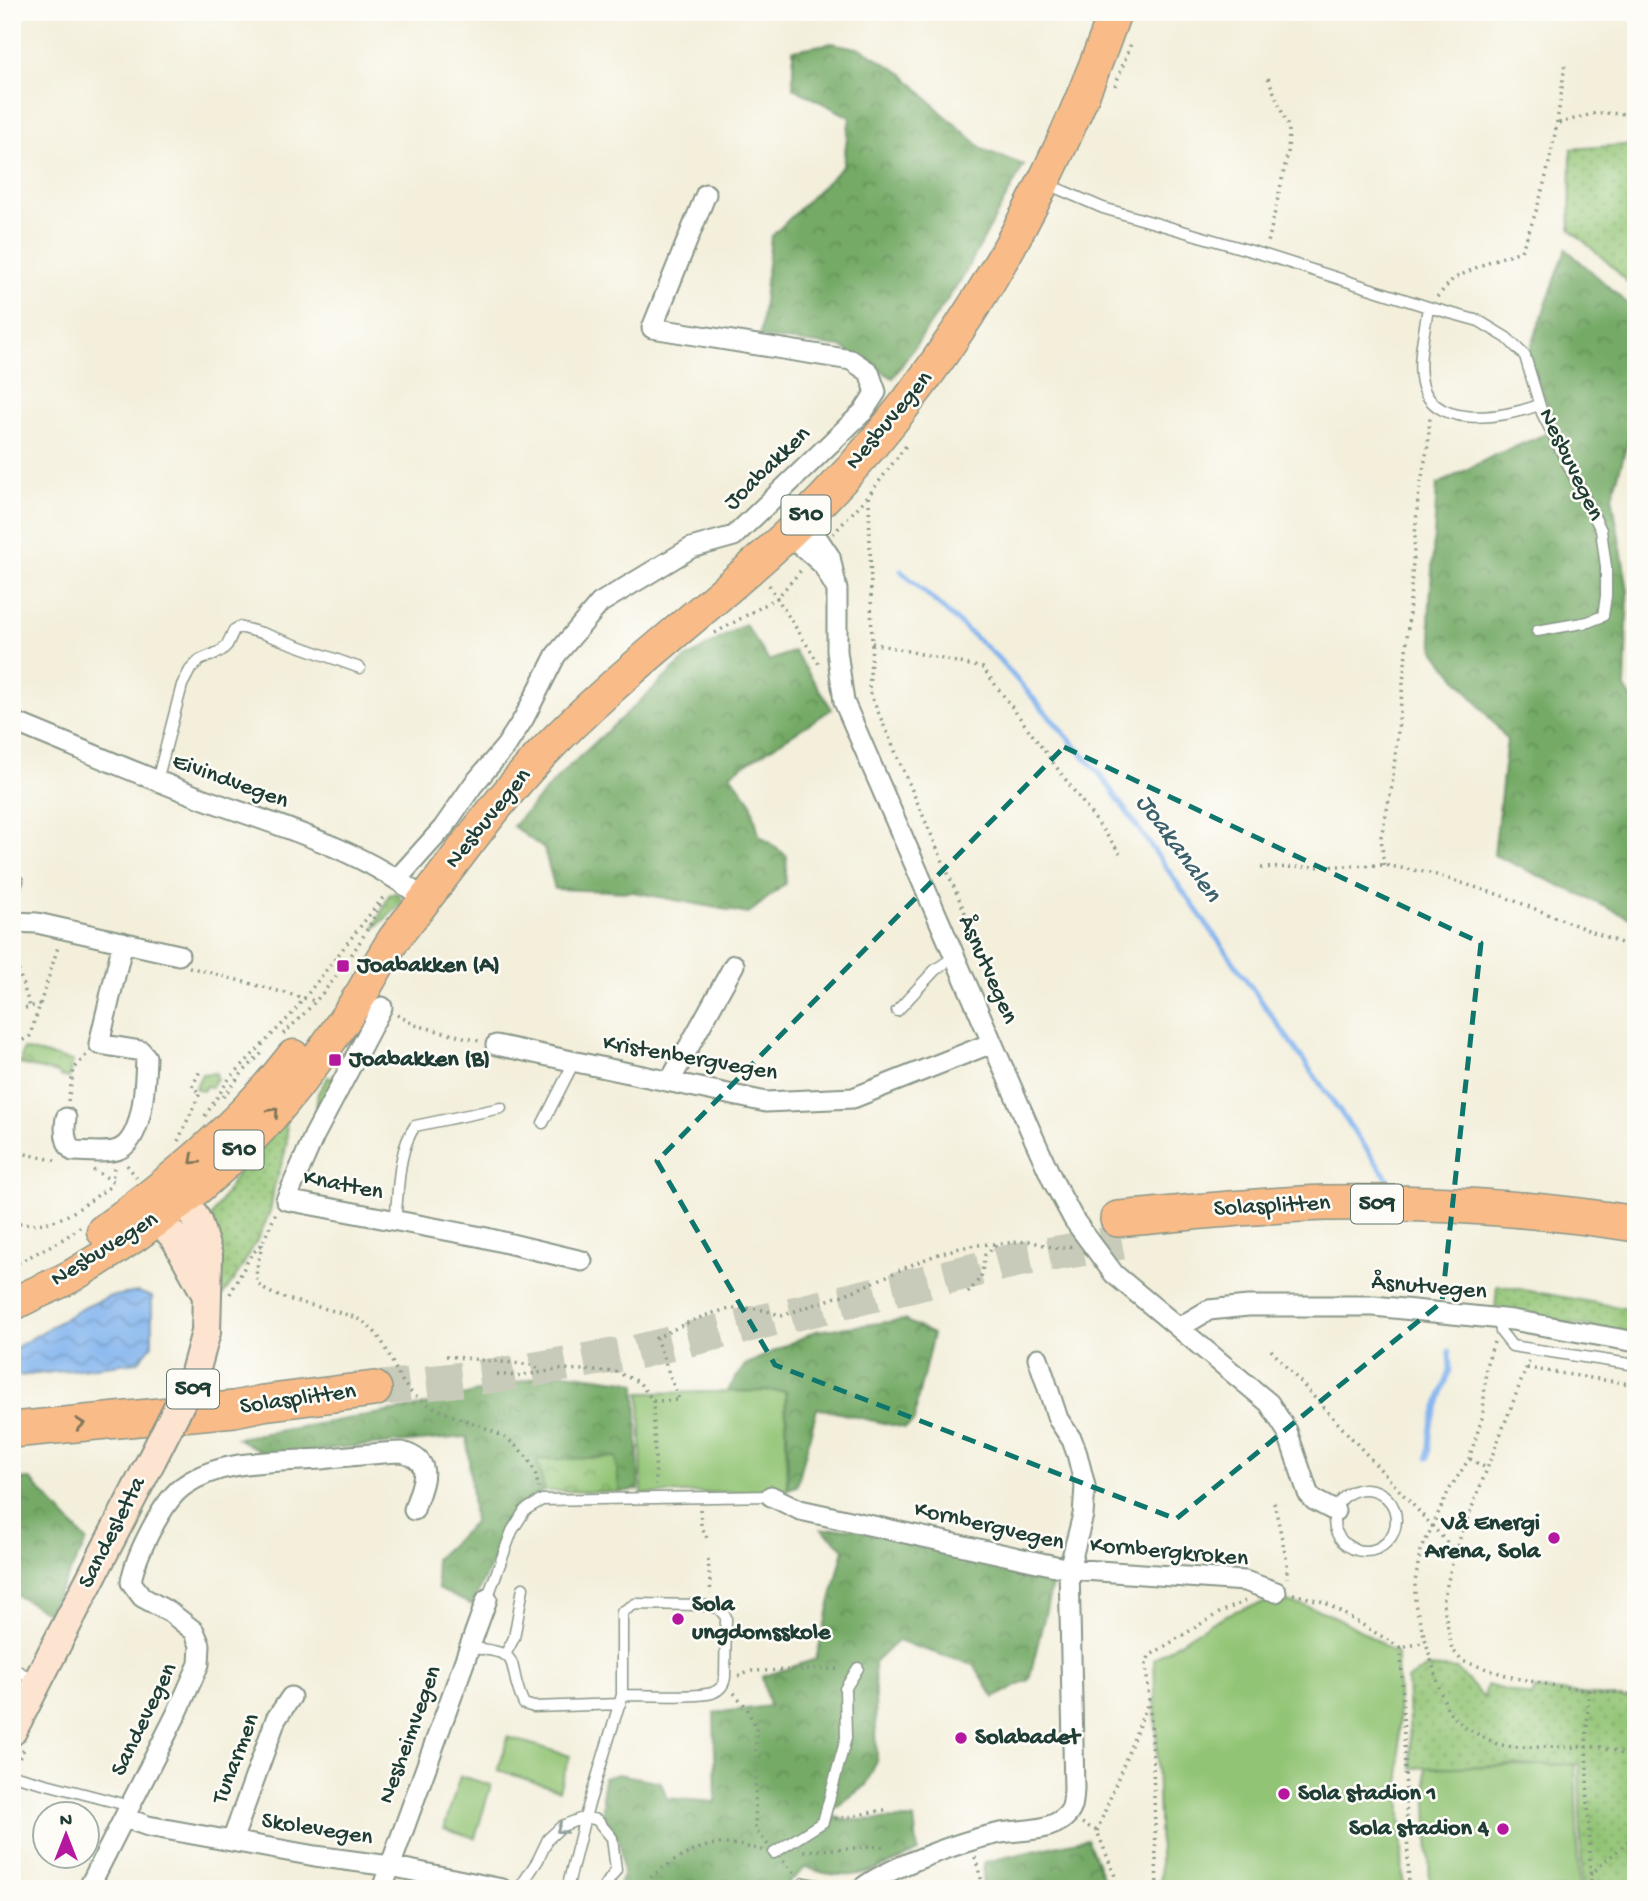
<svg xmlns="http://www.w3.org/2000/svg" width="1648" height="1901" font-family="'Gochi Hand',sans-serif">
  <defs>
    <pattern id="grass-dots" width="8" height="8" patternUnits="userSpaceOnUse" patternTransform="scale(1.75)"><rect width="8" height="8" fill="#92c474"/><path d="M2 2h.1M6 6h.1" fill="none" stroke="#77a060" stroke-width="1.8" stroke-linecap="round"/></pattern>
    <pattern id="forest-crowns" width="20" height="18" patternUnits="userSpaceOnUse" patternTransform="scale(1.75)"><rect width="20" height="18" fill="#75aa66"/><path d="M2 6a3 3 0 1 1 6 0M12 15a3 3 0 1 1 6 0" fill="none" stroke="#5f8c55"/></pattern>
    <pattern id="park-crowns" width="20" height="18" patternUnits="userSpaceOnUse" patternTransform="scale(1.75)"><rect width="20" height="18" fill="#92c474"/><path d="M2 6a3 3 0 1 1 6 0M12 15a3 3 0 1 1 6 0" fill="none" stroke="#77a060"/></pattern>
    <pattern id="water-waves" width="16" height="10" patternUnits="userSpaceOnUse" patternTransform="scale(1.75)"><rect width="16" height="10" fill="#81b3ee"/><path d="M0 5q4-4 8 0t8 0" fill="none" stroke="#6993c2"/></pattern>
  </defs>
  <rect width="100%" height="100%" fill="#fdfcf7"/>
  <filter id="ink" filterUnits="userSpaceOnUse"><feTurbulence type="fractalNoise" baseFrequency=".0143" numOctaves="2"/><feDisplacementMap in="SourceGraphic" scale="14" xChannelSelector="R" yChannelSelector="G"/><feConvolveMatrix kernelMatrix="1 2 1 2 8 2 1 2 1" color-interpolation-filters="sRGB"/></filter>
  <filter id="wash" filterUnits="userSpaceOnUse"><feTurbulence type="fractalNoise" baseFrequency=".00686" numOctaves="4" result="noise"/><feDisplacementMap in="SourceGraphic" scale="28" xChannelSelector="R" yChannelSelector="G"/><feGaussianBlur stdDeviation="1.57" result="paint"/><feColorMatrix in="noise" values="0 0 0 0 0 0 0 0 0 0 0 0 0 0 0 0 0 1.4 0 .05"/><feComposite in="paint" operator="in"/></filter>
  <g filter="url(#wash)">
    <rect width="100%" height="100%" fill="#f3efdb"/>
    <!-- grass -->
    <path fill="url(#grass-dots)" stroke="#588054" stroke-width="2" d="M 1636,144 L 1636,292 L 1615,269 L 1570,229 L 1571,149 Z
      M 395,893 L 400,895 L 401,904 L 374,929 L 389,895 Z
      M 356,1036 L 315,1118 L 318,1093 L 328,1077 L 332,1079 L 340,1069 L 336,1065 Z
      M 282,1115 C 294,1136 282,1162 275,1184 C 272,1193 273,1202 270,1211 C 260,1238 239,1275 221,1297 L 220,1265 L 209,1221 L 247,1157 Z
      M 1497,1285 L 1636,1310 L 1636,1334 L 1495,1311 Z
      M 1427,1667 L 1457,1669 L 1484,1698 L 1487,1685 L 1532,1697 L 1535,1689 L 1636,1700 L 1636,1840 L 1633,1842 L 1635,1889 L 1582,1889 L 1579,1764 L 1411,1768 L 1407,1680 Z"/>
    <!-- forest -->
    <path fill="url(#forest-crowns)" stroke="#4a744d" stroke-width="2" d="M 832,43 L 862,49 L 903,74 L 940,111 L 984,150 L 1024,165 L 963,277 L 893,378 L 841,347 L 760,337 L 771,237 L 843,166 L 850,117 L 793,88 L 793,50 Z
      M 1566,249 L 1636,311 L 1636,414 L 1612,496 L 1628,590 L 1625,688 L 1636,705 L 1636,921 L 1494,855 L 1507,739 L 1435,652 L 1429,621 L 1437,485 L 1495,455 L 1558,429 L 1527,358 Z
      M 745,624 L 769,661 L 794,651 L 832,709 L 730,774 L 751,802 L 759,835 L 787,856 L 785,884 L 748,914 L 633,892 L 555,889 L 544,849 L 513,826 L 561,774 L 685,659 Z
      M 904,1320 L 933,1334 L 917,1402 L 915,1421 L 905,1428 L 817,1408 L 797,1486 L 788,1489 L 786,1391 L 727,1391 L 745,1365 L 816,1331 Z
      M 558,1372 L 626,1381 L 636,1384 L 639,1490 L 619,1492 L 615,1457 L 537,1460 L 545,1491 L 532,1496 L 514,1514 L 472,1605 L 438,1589 L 435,1559 L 474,1523 L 467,1437 L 337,1448 L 273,1458 L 237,1438 L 422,1406 Z
      M 30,1479 L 87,1541 L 48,1613 L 12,1593 L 12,1480 Z
      M 870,1528 L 1055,1573 L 1029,1680 L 994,1698 L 974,1665 L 897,1641 L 874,1663 L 877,1760 L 866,1785 L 827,1814 L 845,1820 L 914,1819 L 918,1852 C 876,1869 851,1886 806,1867 L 782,1889 L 617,1889 L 623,1875 L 620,1842 L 603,1814 L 603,1778 L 618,1774 L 661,1782 L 667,1798 L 716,1802 L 714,1713 L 769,1706 L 762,1677 L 816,1659 L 844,1549 L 822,1529 Z
      M 1087,1839 L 1108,1889 L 982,1889 L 984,1862 Z"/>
    <!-- park -->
    <path fill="url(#park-crowns)" stroke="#588054" stroke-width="2" d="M 23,1049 L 73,1061 L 69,1078 L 60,1076 L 58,1073 L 20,1064 Z
      M 216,1073 L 217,1079 L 211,1087 L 206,1086 L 203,1091 L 195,1088 L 202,1074 Z
      M 616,1457 L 619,1492 L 545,1491 L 537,1460 Z"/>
    <!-- garden -->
    <path fill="#92c474" stroke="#588054" stroke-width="2" d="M 785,1391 L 787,1491 L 642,1494 L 640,1393 Z
      M 1275,1601 C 1324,1604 1357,1628 1397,1654 L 1403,1889 L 1161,1889 L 1154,1659 C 1195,1633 1226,1607 1275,1601 Z
      M 508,1737 L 570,1756 L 559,1790 L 498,1770 Z
      M 1575,1764 L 1579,1889 L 1430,1889 L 1426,1768 Z
      M 460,1776 L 491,1785 L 475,1838 L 444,1828 Z"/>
    <!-- water -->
    <path fill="url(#water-waves)" stroke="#507891" stroke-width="2" d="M 138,1292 L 152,1297 L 152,1345 L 138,1362 L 19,1376 L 12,1372 L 12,1350 L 79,1310 L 108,1297 Z"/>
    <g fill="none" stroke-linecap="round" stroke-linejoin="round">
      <!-- stream -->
      <path stroke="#81b3ee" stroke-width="5" d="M 901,571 L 996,656 L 1099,773 L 1388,1179
        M 1428,1458 L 1431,1425 L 1450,1370 L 1449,1351"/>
    </g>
  </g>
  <g filter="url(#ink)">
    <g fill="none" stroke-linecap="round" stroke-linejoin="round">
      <!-- highway-tunnel -->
      <path stroke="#c9cbba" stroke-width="35" stroke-dasharray="35 18" stroke-linecap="butt" d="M 374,1389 L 506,1374 L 636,1352 L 1017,1260 L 1122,1242"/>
      <defs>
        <path id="lane" d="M 1047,184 L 1103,208 L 1265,255 L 1428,307 L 1479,321 L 1507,338 L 1525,356 L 1542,413 L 1601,530 L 1606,567 L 1606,596 L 1603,616 L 1588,622 L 1537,631
          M 1428,307 C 1425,330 1418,355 1421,377 C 1427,432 1504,418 1539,405
          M 157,781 L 182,685 L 190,670 L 200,660 L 221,651 L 227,645 L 234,630 L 239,627 L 262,633 L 360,668
          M 12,898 L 18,881
          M 897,1011 L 935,970 L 954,957
          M 543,1123 L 574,1062
          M 395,1221 C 399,1190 397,1152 415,1126 L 501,1108
          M 1499,1318 L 1501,1332 L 1512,1346 L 1636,1365
          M1334 1520a31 31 0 1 1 62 0a31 31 0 1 1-62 0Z
          M 487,1599 L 512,1531 L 525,1510 L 542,1500 L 771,1496
          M 469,1648 C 528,1652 504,1662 524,1704 L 534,1707 L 620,1704
          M 506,1653 L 514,1638 L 523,1588
          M 12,1668 L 36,1681
          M 12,1775 L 130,1806
          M 774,1853 L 823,1822 L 846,1738 L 845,1689 L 858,1668
          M 519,1889 L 538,1860 L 548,1839 L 562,1826 L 585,1817 L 597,1820 L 612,1838 L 616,1870 L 603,1889
          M 567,1889 L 585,1817 L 622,1695 L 622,1612 L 635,1604 L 701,1605 L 718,1608 L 726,1617 L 725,1677 C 724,1686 720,1690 712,1693 C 695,1698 643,1695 622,1695
          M 798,1889 L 804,1883 L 840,1889"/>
        <path id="street" d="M 788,534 L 823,565 L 837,590 L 830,557 L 804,518
          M 837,590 L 837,651 L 844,702 L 1031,1132 L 1053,1181 L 1074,1220 L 1114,1274 L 1269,1403 L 1287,1431 L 1308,1493 L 1314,1500 L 1335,1511
          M 12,721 C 76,747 140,775 204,799 C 279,826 362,849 425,900
          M 398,878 L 443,828 L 473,785 L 506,746 L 524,718 L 556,655 L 600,603 L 691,548 L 734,536 L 863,412 L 876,392 L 869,372 L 851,360 L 652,328 L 706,194
          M 12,922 L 37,923 L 179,955
          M 382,1007 L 314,1136 L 286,1200 L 482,1237 L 582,1261
          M 496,1045 L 766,1102 L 853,1098 L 992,1043
          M 670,1081 L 734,965
          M 66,1118 C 64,1130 65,1143 73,1151 C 86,1151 104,1154 117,1150 C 144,1141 145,1083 146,1057 L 141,1051 L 99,1044 L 123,942
          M 1180,1327 L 1209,1310 L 1248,1306 L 1374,1306 L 1512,1320 L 1636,1342
          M 1038,1358 L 1058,1419 L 1072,1440 L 1077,1454 L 1085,1486 L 1083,1515 L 1069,1569 L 1245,1581 L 1276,1592
          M 771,1496 L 800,1510 L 1069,1569 L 1074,1789 C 1073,1801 1074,1810 1064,1818 C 1046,1833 1018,1829 996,1834 C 963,1841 886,1868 861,1889
          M 125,1818 L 148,1826 L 315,1856 L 390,1866 L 502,1889
          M 232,1841 L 276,1719 L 291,1697
          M 88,1889 L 177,1713 L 199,1664 L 200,1645 L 194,1631 L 171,1613 L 142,1597 L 131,1582 C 135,1557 163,1499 185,1485 C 223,1459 277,1462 321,1459 C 348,1456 375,1453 402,1452 C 437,1462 421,1484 414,1510
          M 382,1889 L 487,1599"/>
        <path id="secondary" d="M 206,1294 L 176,1239 L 158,1219 L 157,1192 L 184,1199 L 197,1221 L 208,1256 L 206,1332
          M 12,1731 L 152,1459"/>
        <path id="primary" d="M 103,1231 C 173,1180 240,1125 293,1056
          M 12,1305 C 32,1293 55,1286 75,1274 C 141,1235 206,1187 259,1130 C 298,1088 332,1040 363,991 C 373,974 383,956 394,939 C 404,925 416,912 426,898 C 463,850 498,801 540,756 C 615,677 706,611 786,536 C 940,390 1044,212 1115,12"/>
        <path id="highway" d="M 1118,1219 C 1187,1213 1256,1205 1326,1203 C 1429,1201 1534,1208 1636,1224
          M 12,1430 L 234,1409 L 263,1403 L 374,1389"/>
      </defs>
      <!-- lane casing -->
      <use href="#lane" stroke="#899688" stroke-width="13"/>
      <!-- street casing -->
      <use href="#street" stroke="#899688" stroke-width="23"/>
      <!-- secondary casing -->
      <use href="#secondary" stroke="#899688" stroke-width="32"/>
      <!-- primary casing -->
      <use href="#primary" stroke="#899688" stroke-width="35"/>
      <!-- highway casing -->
      <use href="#highway" stroke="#899688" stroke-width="38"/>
      <!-- path -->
      <path stroke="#899688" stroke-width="3.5" stroke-dasharray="2 5" stroke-linecap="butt" d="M 1268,78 L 1289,129 L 1288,152 L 1268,243
        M 1115,86 L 1132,41
        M 1559,123 L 1596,113 L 1636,114
        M 1437,297 L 1453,279 L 1488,262 L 1521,251 C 1547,191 1558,126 1565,62
        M 869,497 L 872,643 L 869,691 L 976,938
        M 833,534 L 869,495 L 908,443
        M 769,585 L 777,598 L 803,568
        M 715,633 L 777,598 L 819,664
        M 872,643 L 983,668 L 1120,853
        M 1384,865 L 1381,837 L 1392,786 L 1405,664 L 1418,498 L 1428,445 L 1430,416
        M 1261,868 L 1384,865 L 1430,873 L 1500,895 L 1636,949
        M 12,950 L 30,1007
        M 189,967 L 315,1001
        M 25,1008 L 40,1004
        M 397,1015 L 415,1025 L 479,1041
        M 283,1034 C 324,997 359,950 382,901
        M 12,1049 L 18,1043 L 30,1036 L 58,947
        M 223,1097 L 243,1072 L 262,1053
        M 68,1101 L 74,1069 L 87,1054
        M 205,1116 L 229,1079 L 291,1015 L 385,895
        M 178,1141 L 200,1093 L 192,1087 L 200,1071
        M 12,1151 L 58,1161
        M 127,1165 L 137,1178
        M 93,1170 L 113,1181
        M 12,1223 C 60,1229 74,1211 111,1186 L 114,1168
        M 262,1244 C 261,1254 252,1277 259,1285 C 273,1301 337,1308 360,1320 C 391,1338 390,1373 412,1393 C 448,1425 509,1420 533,1468 C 536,1474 537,1482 539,1488
        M 12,1266 L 65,1238 L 80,1227
        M 968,1293 L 981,1277 L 985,1255 L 997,1244 L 1029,1241 L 1059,1249 L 1072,1246
        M 230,1294 L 251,1255 L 262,1244 L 276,1213
        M 1494,1342 L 1486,1366 L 1483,1415 L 1469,1459 L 1449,1490 L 1420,1553 L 1415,1582 L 1415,1604 L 1440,1691 L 1449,1712 L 1464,1727 L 1497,1744 L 1512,1747 L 1601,1747 L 1616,1751 L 1636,1761
        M 1271,1350 L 1455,1551
        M 446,1356 L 531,1365 L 542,1370
        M 1529,1361 L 1455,1551 L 1443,1602 L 1452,1649 L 1462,1661 L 1515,1678 L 1561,1687 L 1633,1694 L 1636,1688
        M 1527,1368 L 1636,1385
        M 497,1374 L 517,1376 L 563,1369 L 616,1372 L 639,1382 L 653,1401 L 656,1485
        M 653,1401 L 679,1400 L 656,1338 C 697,1318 736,1296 781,1316 C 806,1307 833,1299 858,1289 C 903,1270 947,1243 997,1244
        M 1470,1459 L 1486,1468
        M 1274,1502 L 1287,1562 L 1287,1578
        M 700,1509 L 701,1525 L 708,1540
        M 708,1559 L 711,1594
        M 1293,1594 L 1324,1602 L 1401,1648 L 1425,1642
        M 1401,1648 L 1409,1889
        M 738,1676 L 752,1671 L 842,1669
        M 1589,1690 L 1586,1747 L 1591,1889
        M 734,1693 L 747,1708 L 756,1729 L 755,1829 L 768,1845
        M 16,1764 L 24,1749
        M 835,1819 L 890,1809
        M 1082,1823 L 1097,1831 L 1120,1889
        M 1097,1831 L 1149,1700
        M 804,1851 L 886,1846
        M 975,1857 L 984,1889
        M 783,1861 L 797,1875
        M 1590,1875 L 1636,1834
        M 633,1889 C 657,1873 687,1848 717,1844 C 732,1843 748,1847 762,1850
        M 1157,1889 L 1152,1735 L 1146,1665 L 1149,1656 L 1217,1614 L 1245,1601"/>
      <!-- lane -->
      <use href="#lane" stroke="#fff" stroke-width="10"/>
      <!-- street -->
      <use href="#street" stroke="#fff" stroke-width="19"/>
      <!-- secondary -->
      <use href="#secondary" stroke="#fde4d0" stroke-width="28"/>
      <!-- primary -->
      <use href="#primary" stroke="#f9bc89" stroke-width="32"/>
      <!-- highway -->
      <use href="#highway" stroke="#f9bc89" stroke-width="35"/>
      <defs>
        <path id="secondary-bridge" d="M 152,1459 L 194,1376 L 206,1332"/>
      </defs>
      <!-- secondary-bridge casing -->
      <use href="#secondary-bridge" stroke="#899688" stroke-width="32" stroke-linecap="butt"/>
      <!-- secondary-bridge -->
      <use href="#secondary-bridge" stroke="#fde4d0" stroke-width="28"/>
    </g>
    <!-- one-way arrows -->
    <defs><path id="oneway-chevron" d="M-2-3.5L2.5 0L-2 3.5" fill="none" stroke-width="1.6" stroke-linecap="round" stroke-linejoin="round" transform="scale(1.75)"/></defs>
    <g stroke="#81765a">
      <use href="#oneway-chevron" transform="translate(274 1112) rotate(-49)"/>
      <use href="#oneway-chevron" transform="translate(194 1160) rotate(138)"/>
      <use href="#oneway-chevron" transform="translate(80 1424) rotate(-6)"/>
    </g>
    <use stroke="#8f9e9a" href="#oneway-chevron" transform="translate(561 1829) rotate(147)"/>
  </g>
  <!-- marked area -->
  <path fill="none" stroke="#0f766e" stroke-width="5" stroke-dasharray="14 9" stroke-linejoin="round" d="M 1064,747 L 1481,943 L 1442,1302 L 1176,1519 L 775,1365 L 657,1161 Z"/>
  <!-- markers -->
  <g fill="#b5179e" stroke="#fdfcf7" stroke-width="2.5">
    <rect x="336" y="959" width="14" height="14" rx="3.5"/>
    <rect x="328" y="1053" width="14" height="14" rx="3.5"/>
    <circle cx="1554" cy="1538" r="7"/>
    <circle cx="678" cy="1619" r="7"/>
    <circle cx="961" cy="1738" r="7"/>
    <circle cx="1284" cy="1794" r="7"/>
    <circle cx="1503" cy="1829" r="7"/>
  </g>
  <g text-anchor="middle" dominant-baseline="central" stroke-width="5" stroke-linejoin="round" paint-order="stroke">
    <!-- shield labels -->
    <g fill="#fdfcf7" stroke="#62766e" stroke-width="2">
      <rect x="781.5" y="495.5" width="49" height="39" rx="5"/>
      <rect x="214.5" y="1130.5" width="49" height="39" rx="5"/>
      <rect x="1351" y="1184.5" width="52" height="39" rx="5"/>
      <rect x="167" y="1369.5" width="52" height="39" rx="5"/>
    </g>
    <g font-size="23" font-weight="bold" fill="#1f3d34">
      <text x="806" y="515">510</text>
      <text x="239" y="1150">510</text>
      <text x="1377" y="1204">509</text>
      <text x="193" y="1389">509</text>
    </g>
    <!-- street labels -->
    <g font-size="24" fill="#1f3d34" stroke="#fdfcf7">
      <text transform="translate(890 421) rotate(-50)">Nesbuvegen</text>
      <text transform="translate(1570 465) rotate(64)">Nesbuvegen</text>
      <text transform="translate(768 469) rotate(-44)">Joabakken</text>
      <text transform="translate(230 782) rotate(20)">Eivindvegen</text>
      <text transform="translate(489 819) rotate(-51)">Nesbuvegen</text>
      <text transform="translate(987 970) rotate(66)">Åsnutvegen</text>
      <text transform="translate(690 1059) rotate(10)">Kristenbergvegen</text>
      <text transform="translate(343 1186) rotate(11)">Knatten</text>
      <text transform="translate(1272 1207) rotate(-3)">Solasplitten</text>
      <text transform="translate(105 1250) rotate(-32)">Nesbuvegen</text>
      <text transform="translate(1429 1288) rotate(5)">Åsnutvegen</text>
      <text transform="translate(298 1400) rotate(-8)">Solasplitten</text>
      <text transform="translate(989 1527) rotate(13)">Kornbergvegen</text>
      <text transform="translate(113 1533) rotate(-63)">Sandesletta</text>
      <text transform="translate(1169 1553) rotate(5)">Kornbergkroken</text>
      <text transform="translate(145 1720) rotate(-64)">Sandevegen</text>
      <text transform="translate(411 1735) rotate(-70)">Nesheimvegen</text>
      <text transform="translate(237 1759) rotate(-69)">Tunarmen</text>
      <text transform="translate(317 1830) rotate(9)">Skolevegen</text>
    </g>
    <!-- poi labels -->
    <g font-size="24" font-weight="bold" fill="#1f3d34" stroke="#fdfcf7" text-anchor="start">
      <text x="357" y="966">Joabakken (A)</text>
      <text x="349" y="1060">Joabakken (B)</text>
      <text x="1540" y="1524" text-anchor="end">Vå Energi<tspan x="1540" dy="28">Arena, Sola</tspan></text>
      <text x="692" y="1605">Sola<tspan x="692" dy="28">ungdomsskole</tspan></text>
      <text x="975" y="1738">Solabadet</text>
      <text x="1298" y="1794">Sola stadion 1</text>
      <text x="1489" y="1829" text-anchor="end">Sola stadion 4</text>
    </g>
    <!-- water labels -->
    <g font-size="26" font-style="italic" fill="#3c606c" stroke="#fdfcf7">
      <text transform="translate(1177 849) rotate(54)">Joakanalen</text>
    </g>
  </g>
  <!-- margin -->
  <rect width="1648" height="1901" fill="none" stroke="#fdfcf7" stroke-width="42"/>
  <!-- north arrow -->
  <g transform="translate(66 1835)"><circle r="33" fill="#fdfcf7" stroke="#a4b0a9" stroke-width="2"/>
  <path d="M0-5L12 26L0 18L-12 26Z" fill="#b5179e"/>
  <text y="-10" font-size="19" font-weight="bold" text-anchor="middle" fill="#1f3d34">N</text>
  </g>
</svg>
